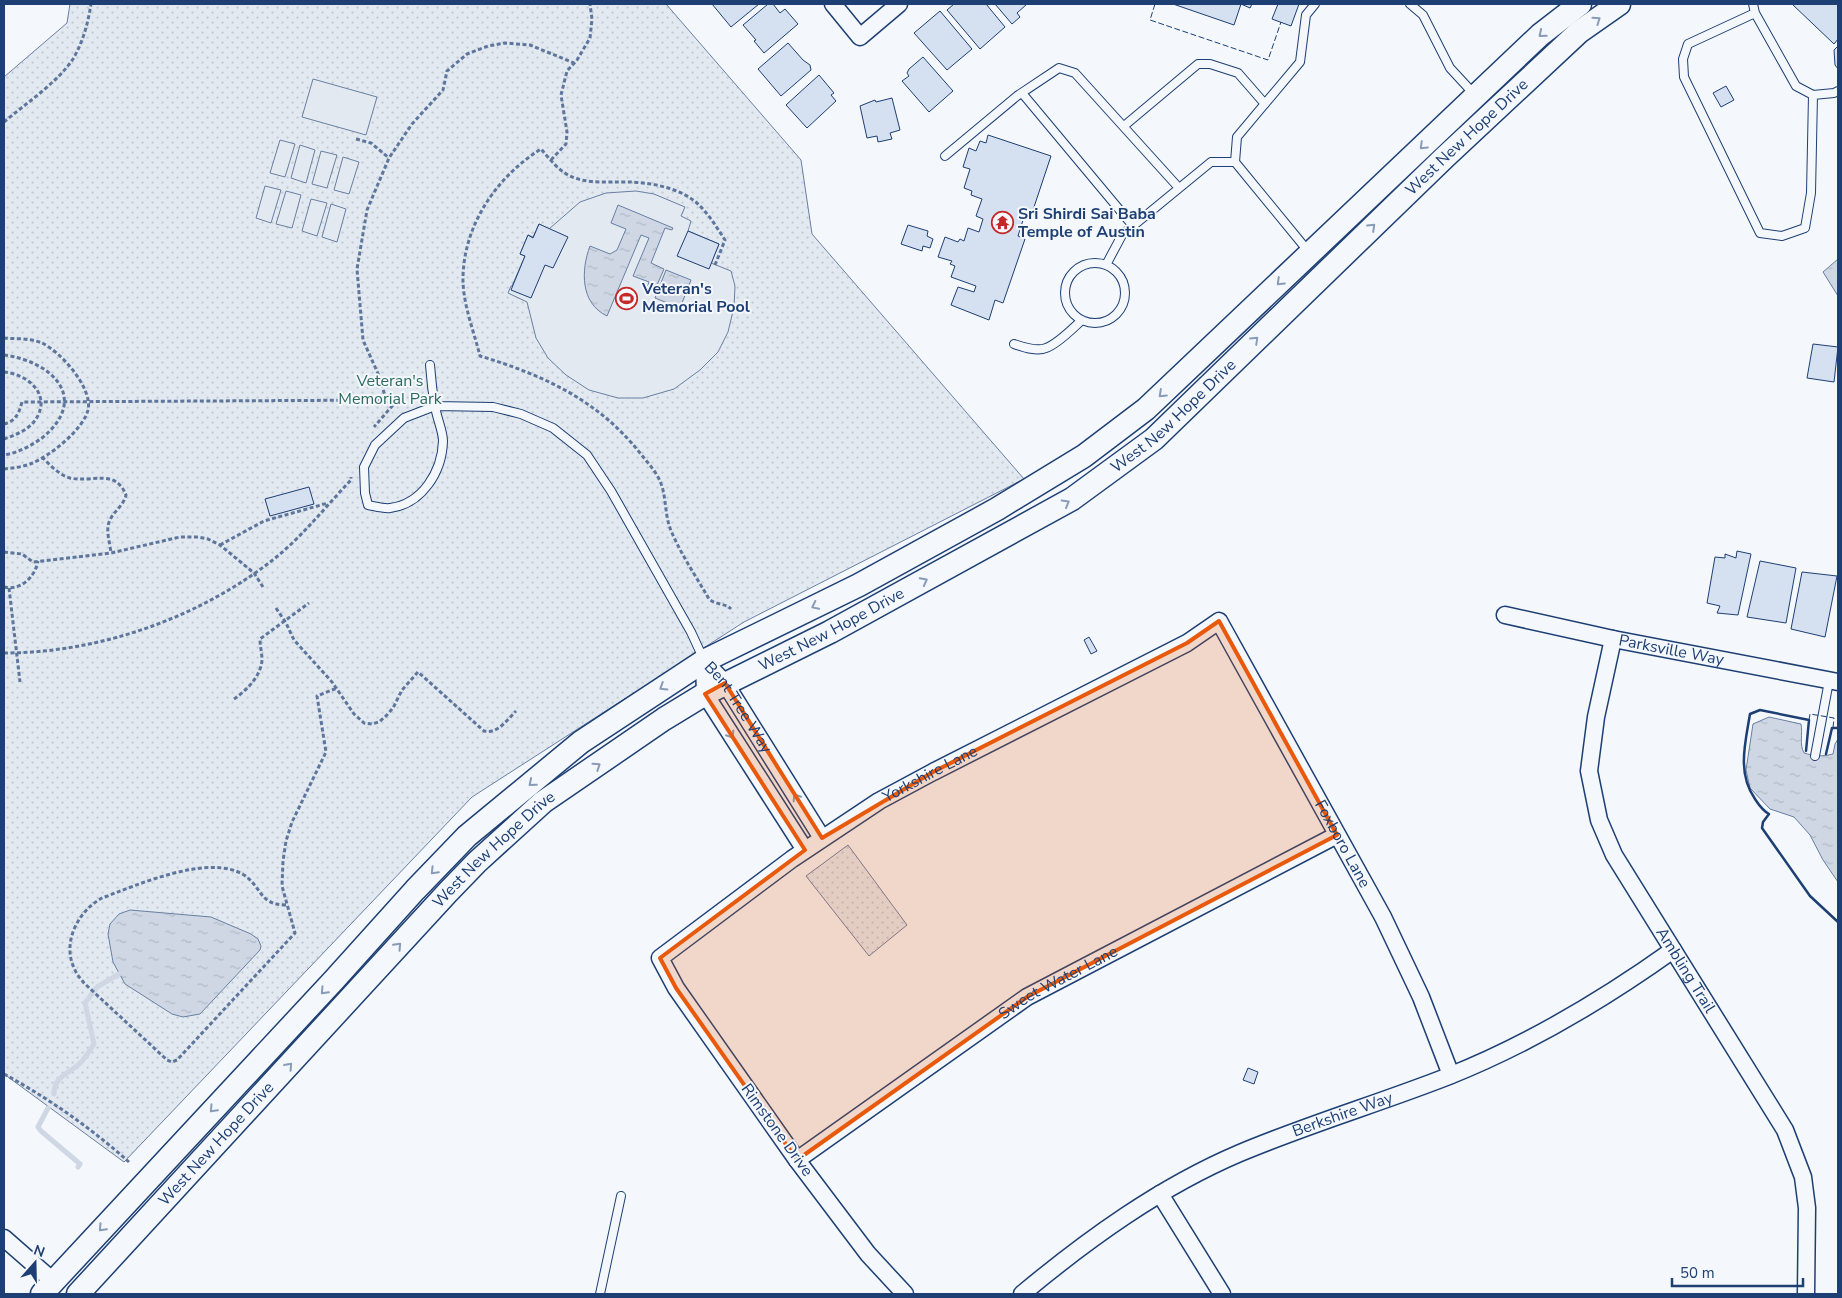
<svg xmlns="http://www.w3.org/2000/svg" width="1842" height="1298" font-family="'Nunito Sans',sans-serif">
  <defs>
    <pattern id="park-dots" width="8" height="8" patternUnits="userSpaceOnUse" patternTransform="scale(1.25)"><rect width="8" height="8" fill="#e3e9f0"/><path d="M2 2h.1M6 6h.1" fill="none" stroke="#c2c9d1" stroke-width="1.8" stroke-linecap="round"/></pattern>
    <pattern id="water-ripples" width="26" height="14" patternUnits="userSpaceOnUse" patternTransform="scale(1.25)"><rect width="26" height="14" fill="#cfd7e4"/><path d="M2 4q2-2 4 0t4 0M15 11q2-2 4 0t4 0" fill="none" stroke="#b1bac7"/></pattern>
  </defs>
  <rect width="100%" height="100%" fill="#f4f7fb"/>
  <!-- park -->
  <path fill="url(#park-dots)" stroke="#687fa3" d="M 70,4 L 666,4 L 801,160 L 812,234 L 1024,479 L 744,622 L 472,797 L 124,1162 L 4,1074 L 4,77 L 67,23 Z
    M 848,845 L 907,925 L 869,956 L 806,876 Z"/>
  <!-- pitch -->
  <path fill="#e3e9f0" stroke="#687fa3" d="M 313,79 L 377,97 L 366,135 L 302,117 Z
    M 280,140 L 295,144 L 285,177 L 270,173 Z
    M 300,145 L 315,150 L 306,183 L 291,178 Z
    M 321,151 L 337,155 L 327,188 L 312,184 Z
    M 343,157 L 359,162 L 349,194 L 334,190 Z
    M 265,186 L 281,190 L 271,223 L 256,218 Z
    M 286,191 L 301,195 L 292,228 L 276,224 Z
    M 636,191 L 654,194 L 685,207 L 681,216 L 691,221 L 688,231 L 719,244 L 711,263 L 731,271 L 735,286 L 734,307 L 728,332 L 718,352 L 700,370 L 674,389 L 643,398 L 618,398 L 589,390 L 566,375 L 548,358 L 536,338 L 527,302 L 508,293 L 511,286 L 512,286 L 525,256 L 520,254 L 528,235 L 533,237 L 539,224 L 549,229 L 580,202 L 606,193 Z
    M 311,199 L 327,203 L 317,236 L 302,231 Z
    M 331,204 L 346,209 L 337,242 L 322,237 Z"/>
  <!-- water -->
  <path fill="url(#water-ripples)" stroke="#687fa3" d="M 618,205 L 673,228 L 672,230 L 665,228 L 651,263 L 664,269 L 657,285 L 652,284 L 650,289 L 647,288 L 649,282 L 633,276 L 649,238 L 641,235 L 607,316 C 580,303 581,270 590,246 L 610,254 L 617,250 L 626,229 L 611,223 Z
    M 1838,259 L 1838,296 L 1823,272 Z
    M 666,270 L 691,280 L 680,308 L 655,298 Z
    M 1769,717 L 1801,724 C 1803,734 1799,744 1804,753 C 1814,756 1822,757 1833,754 L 1835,744 L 1838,739 L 1838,882 L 1823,860 L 1810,835 L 1794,817 L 1770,809 L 1750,788 L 1746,770 L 1753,724 Z
    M 130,910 L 211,917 L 251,934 L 258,939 L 261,946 L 260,950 L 200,1014 L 183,1017 L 172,1014 L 125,984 L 113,962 L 108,934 L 110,924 L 119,914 Z"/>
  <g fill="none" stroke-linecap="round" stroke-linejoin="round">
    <!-- stream -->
    <path stroke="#cfd7e4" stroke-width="5" d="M 54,1094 C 54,1077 68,1074 79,1064 C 85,1059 89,1051 94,1044 L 85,1003 L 97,987 L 119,974
      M 48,1108 L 38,1127 L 41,1131 L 80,1164 L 78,1167"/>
  </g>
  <!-- building -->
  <path fill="#d5e0f0" stroke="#1d3f73" d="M 712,4 L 759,4 L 731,27 Z
    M 768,4 L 773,4 L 780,13 L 785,9 L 798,24 L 764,53 L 754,41 L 756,40 L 743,25 Z
    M 954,4 L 986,4 L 1005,27 L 980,49 L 947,10 Z
    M 995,4 L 1027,4 L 1017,13 L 1020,17 L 1012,24 Z
    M 1173,4 L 1252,4 L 1250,8 L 1241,4 L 1234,25 Z
    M 1278,4 L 1299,4 L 1291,26 L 1272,19 Z
    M 1792,4 L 1838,4 L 1838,39 L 1834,44 Z
    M 940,11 L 972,49 L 947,70 L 914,33 Z
    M 788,43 L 803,60 L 810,65 L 811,70 L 781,96 L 758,69 Z
    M 1838,46 L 1838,69 L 1835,65 L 1834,50 Z
    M 923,57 L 953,91 L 929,112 L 902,81 L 909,76 L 907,73 L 909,69 Z
    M 819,75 L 834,93 L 831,95 L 836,101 L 807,128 L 786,105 Z
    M 1726,86 L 1734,100 L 1721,107 L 1713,93 Z
    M 892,98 L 900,130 L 890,133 L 892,139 L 878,142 L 877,136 L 867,138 L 860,106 L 875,100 L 876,102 Z
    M 988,135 L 1051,156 L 1030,219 L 1024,217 L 1018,236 L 1025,239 L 1003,303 L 995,300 L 989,320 L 951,305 L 958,287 L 974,292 L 976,286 L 951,277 L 955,266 L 950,264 L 952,261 L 938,257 L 945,237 L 958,242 L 960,239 L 964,241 L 968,228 L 979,232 L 983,219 L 976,216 L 982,199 L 971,195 L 972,191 L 964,188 L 970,169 L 963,167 L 969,148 L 976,151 L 980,141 L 986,143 Z
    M 539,224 L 568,237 L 553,268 L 545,265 L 531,298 L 511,290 L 525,256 L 520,254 L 528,235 L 533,238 Z
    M 908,225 L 928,231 L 927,236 L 933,239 L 930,248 L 923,246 L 922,251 L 901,244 Z
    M 688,231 L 719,244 L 709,269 L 677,256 Z
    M 1813,344 L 1838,347 L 1834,382 L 1807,378 Z
    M 309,487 L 314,504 L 270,516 L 265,499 Z
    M 1737,551 L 1751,554 L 1738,615 L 1717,613 L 1720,606 L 1707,603 L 1715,557 L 1725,558 L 1725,554 L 1736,558 Z
    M 1760,561 L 1796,568 L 1786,623 L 1747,617 Z
    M 1802,572 L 1837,576 L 1825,637 L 1791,629 Z
    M 1089,637 L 1097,651 L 1091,654 L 1084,640 Z
    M 1248,1068 L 1258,1072 L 1254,1084 L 1243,1080 Z"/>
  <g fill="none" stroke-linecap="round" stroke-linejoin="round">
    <defs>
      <path id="service" d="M 1410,4 L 1423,15 L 1450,68 L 1474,94
        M 1753,4 L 1755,13 L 1796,86 L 1813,95 L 1834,93 L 1838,91
        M 1755,13 L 1688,44 L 1683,59 L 1684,77 L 1760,233 L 1782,236 L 1805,228 L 1811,193 L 1813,95
        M 1022,93 L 1133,226
        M 1124,126 L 1198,64 L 1210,64 L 1238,73 L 1265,104
        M 945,156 L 1017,96 L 1059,68 L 1075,73 L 1179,188
        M 1308,251 L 1235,162 L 1237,137 L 1300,62 L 1306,15 L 1315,4
        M1065 293a30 30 0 1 1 60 0a30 30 0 1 1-60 0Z
        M 1106,265 L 1122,235 L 1211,162 L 1235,162
        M 1014,344 C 1023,347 1037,352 1046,348 C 1058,344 1073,328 1082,320
        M 430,365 C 431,381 433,396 436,411 C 438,421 443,432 443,441 C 442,472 422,504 390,508 C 384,509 374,506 368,505 L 365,493 L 364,467 L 375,445 L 404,418 L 435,406 L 493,407 L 521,414 L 553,428 L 587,455 L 611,491 L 691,632 L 703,658
        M 1815,756 L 1829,681
        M 600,1294 L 621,1196"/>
      <g id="minor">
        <path d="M 833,4 L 860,37 L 899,4"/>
        <path id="s1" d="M 1505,615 L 1613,639 L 1838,682"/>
        <path id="s2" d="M 1613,639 L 1596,717 L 1589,771 L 1599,820 L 1614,855 L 1785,1130 L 1803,1177 L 1807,1208 L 1806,1294"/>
        <path d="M 704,661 L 705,694 L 805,850"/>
        <path id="s3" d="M 704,661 L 725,683 L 822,838"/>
        <path id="s4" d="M 797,1160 L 1027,997 L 1337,835"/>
        <path d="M 1160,1194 L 1222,1294"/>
        <path d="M 4,1238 L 53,1281"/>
        <path id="s5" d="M 905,1294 L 868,1254 L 797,1160 L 676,988 L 660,958 L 792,859 L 879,801 L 933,772 L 1187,643 L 1219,621 L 1383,917 L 1421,997 L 1451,1075"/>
        <path id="s6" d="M 1022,1294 C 1088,1239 1160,1187 1240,1153 C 1309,1124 1380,1103 1449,1076 C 1529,1044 1603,1000 1673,950"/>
      </g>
      <g id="secondary">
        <path d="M 42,1294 L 334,980 L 415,890 L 467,836 L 581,742 L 704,661 L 859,585 L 997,509 L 1084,456 L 1146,409 L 1540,35 L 1580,4"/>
        <path id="s7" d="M 78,1294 L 448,892 L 477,862 L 543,802 L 664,719 L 705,694 L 830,632 L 1072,499 L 1154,439 L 1444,158 L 1579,32 L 1619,4"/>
      </g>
    </defs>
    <!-- service casing -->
    <use href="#service" stroke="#1d3f73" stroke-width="10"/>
    <!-- minor casing -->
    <use href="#minor" stroke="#1d3f73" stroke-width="19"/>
    <!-- secondary casing -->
    <use href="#secondary" stroke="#1d3f73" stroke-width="25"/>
    <!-- path -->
    <path stroke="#5e769c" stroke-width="3" stroke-dasharray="4 2.5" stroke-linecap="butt" d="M 4,122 C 25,104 57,83 73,59 C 83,42 88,23 91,4
      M 356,139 L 371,143 L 389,158
      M 551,160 L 566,144 L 567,132 L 561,95 L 567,71 L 577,60 L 590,38 L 592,19 L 590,4
      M 715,265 L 725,240 C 717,228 710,216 700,206 C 681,186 643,181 617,182 C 601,182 583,183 568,175 C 557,169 549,158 541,149 C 496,177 462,227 463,282 C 464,307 474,332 480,356 C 543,375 598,400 640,453 C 647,462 655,470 660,481 C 667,497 664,516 672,533 C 682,556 697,578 709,599 C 716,605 725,603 731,609
      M 4,338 C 16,339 30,338 42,343 C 61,352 93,388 88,410 C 83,430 49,457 30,464 C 22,467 13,468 4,469
      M 4,355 C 51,361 91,398 42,438 C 31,446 17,453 4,455
      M 4,372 C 27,374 52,394 36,419 C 29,430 15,435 4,439
      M 386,400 L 380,378 L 363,340 L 357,269 L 367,210 L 389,158 L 412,124 L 443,90 L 447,71 L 467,54 L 488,46 L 505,43 L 530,45 L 574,63
      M 4,424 C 16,421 19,413 22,402 L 386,400 L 393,405 L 374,427
      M 42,457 C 50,465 59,475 70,478 C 93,483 115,468 126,495 C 124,505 114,511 110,520 C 105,529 110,543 111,553
      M 220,545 L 264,521 L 328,503
      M 4,552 L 22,554 L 33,562 L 111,553 L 180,537 L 198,537 L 208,539 L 220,545 L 254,573 L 263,587
      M 4,587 C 21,591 35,577 38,561
      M 9,588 L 20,682
      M 276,608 L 286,623 L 294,640 L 332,682 L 354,714 L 364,723 L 372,724 L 379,722 L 386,716 L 393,708 L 402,690 L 418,672 L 484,731 C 498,734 507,720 516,711
      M 4,653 C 99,653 199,618 274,559 C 303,536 326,506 351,480 L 351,477
      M 234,699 C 247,690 261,676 262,660 C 262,653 260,646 260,639 L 309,603
      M 286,905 C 259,905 262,887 244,875 C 209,853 137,885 102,898 C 78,911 61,943 75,970 C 77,975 81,979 84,983 L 167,1060 L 172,1062 L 177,1060 L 295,933 L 282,886 L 283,861 L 286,841 L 292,822 L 326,752 L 317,696 L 337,688
      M 4,1074 C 48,1098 91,1128 129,1162"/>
    <!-- service -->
    <use href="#service" stroke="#f4f7fb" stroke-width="8"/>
    <!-- minor -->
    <use href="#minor" stroke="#f4f7fb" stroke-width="16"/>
    <!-- secondary -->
    <use href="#secondary" stroke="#f4f7fb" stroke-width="22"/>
    <!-- fence -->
    <path stroke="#1d3f73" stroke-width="1" stroke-dasharray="6 2.5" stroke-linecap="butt" d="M 1155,4 L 1150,20 L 1268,60 L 1281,22
      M 1809,720 L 1810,714 L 1834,718 L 1833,728"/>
    <!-- wall -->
    <path stroke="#1d3f73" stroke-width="2.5" d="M 1806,751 L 1809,720 L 1760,710 L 1750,714 C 1745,744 1737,773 1755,799 C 1759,805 1762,810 1769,814 L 1763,822 L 1762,828 L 1810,896 L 1838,922
      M 1826,754 L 1832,728 L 1838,728"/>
  </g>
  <!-- one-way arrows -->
  <defs><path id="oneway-chevron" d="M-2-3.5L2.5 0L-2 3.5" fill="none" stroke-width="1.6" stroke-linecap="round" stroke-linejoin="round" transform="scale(1.25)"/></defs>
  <g stroke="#889bb7">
    <use href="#oneway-chevron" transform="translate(1597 20) rotate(-35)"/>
    <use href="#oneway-chevron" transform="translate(1542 34) rotate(140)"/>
    <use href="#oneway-chevron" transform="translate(1423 146) rotate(136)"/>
    <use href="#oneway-chevron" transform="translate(1372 227) rotate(-44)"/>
    <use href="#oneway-chevron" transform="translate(1280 282) rotate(136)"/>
    <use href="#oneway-chevron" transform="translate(1255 340) rotate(-44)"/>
    <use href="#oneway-chevron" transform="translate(1162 394) rotate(137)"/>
    <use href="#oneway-chevron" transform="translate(1066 503) rotate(-30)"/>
    <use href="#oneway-chevron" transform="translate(924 581) rotate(-28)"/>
    <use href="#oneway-chevron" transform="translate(815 606) rotate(154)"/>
    <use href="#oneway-chevron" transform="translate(663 687) rotate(148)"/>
    <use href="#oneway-chevron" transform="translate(731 735) rotate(57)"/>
    <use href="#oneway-chevron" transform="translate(597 766) rotate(-34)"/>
    <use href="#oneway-chevron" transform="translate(532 783) rotate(140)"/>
    <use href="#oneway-chevron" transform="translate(796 797) rotate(-122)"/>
    <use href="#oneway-chevron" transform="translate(434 871) rotate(134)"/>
    <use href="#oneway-chevron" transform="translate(398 946) rotate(-47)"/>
    <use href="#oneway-chevron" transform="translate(324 991) rotate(133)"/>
    <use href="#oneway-chevron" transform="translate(289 1066) rotate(-48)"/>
    <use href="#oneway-chevron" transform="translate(213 1109) rotate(133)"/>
    <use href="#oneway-chevron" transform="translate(102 1228) rotate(133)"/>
  </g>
  <!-- marked area -->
  <path fill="#e8590c" fill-opacity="0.2" stroke="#e8590c" stroke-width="4" stroke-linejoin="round" d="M 1219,621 L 1337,835 L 1027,997 L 797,1160 L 676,988 L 660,958 L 805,850 L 705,694 L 725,683 L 822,838 L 933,772 L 1187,643 Z"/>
  <!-- icons -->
  <defs>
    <symbol id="temple-ring" viewBox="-11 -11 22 22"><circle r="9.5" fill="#f4f7fb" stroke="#c62828" stroke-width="1.5"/><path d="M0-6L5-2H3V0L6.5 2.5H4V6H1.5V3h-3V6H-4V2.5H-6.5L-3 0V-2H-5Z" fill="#c62828"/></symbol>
    <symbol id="stadium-ring" viewBox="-11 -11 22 22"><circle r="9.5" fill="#f4f7fb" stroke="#c62828" stroke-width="1.5"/><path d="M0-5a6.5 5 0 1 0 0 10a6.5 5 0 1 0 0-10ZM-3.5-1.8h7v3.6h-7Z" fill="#c62828"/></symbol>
  </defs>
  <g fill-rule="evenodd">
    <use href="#temple-ring" x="990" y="210" width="25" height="25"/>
    <use href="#stadium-ring" x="614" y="286" width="25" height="25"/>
  </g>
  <g text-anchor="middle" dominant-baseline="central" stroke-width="4" stroke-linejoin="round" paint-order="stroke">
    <!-- street labels -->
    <g font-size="16" fill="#1d3f73" stroke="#f4f7fb">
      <text stroke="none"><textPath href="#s7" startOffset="1824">West New Hope Drive</textPath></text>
      <text stroke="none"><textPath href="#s7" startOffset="1419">West New Hope Drive</textPath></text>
      <text stroke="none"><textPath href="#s7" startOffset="1014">West New Hope Drive</textPath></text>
      <text stroke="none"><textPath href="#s1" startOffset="170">Parksville Way</textPath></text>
      <text stroke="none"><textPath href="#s3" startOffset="58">Bent Tree Way</textPath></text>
      <text stroke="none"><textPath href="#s5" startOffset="744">Yorkshire Lane</textPath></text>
      <text stroke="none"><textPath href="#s5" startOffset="1326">Foxboro Lane</textPath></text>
      <text stroke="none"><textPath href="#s7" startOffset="609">West New Hope Drive</textPath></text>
      <text stroke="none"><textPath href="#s2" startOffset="358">Ambling Trail</textPath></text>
      <text stroke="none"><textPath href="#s4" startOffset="316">Sweet Water Lane</textPath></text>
      <text stroke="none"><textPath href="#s6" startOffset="370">Berkshire Way</textPath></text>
      <text transform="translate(777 1130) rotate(54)">Rimstone Drive</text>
      <text stroke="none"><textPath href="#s7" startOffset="204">West New Hope Drive</textPath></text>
    </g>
    <!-- poi labels -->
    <g font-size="16" font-weight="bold" fill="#1d3f73" stroke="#f4f7fb" text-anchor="start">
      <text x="1018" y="214">Sri Shirdi Sai Baba<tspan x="1018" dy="18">Temple of Austin</tspan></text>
      <text x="642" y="289">Veteran's<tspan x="642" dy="18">Memorial Pool</tspan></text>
    </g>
    <!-- park labels -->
    <g font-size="16" fill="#2c6c60" stroke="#f4f7fb">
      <text x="390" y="381">Veteran's<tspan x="390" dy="18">Memorial Park</tspan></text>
    </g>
  </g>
  <!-- border -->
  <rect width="1842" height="1298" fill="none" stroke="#1d3f73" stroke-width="10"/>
  <!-- north arrow -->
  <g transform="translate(35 1263) rotate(20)" stroke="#f4f7fb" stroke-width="4" paint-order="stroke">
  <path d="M0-4L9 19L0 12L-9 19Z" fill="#1d3f73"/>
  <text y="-8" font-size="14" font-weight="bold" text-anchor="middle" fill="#1d3f73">N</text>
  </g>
  <!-- scale -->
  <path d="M1672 1278v8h131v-8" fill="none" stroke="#1d3f73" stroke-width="2.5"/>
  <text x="1680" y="1278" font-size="15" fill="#1d3f73" stroke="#f4f7fb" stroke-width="4" paint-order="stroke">50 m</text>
</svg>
